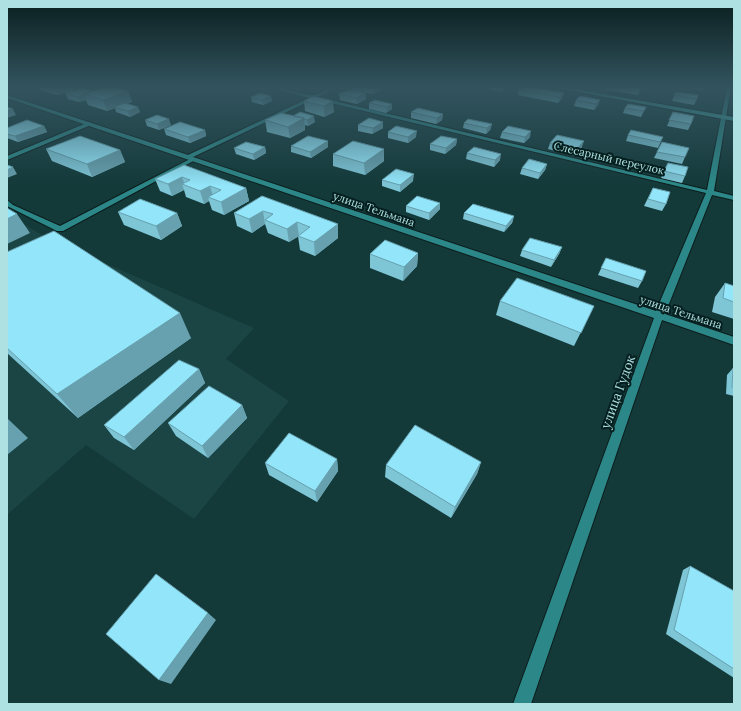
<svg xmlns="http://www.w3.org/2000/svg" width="741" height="711" font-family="Lora,serif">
  <rect width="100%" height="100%" fill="#133939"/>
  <!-- built -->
  <path fill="#1b4545" d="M 7,214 L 47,238 L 254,328 L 226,359 L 289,401 L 194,519 L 86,445 L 7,515 Z"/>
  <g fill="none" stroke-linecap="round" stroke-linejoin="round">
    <defs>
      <path id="lane" d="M 89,122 L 91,123 L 91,125 L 7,160 L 7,156 Z
        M 192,158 L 197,159 L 63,231 L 57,231 L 7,206 L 7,200 L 13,205 L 60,226 Z"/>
      <path id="street" d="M 268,87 C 283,87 296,94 311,95 C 319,96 328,87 337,87 L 318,97 L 707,190 L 727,87 L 731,87 L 714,191 L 734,196 L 734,200 L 712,195 L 665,314 L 734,337 L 734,345 L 662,320 L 531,704 L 513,704 L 654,318 L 7,98 L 7,95 L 188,155 L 309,98 ZM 314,99 L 706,193 L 656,311 L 193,157 Z"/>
      <path id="primary" d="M 555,87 L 563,87 L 734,117 L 734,121 L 557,88 Z"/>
    </defs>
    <!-- lane casing -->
    <use href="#lane" stroke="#0d1d1d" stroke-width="2"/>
    <!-- street casing -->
    <use href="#street" stroke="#0d1d1d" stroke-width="2"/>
    <!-- primary casing -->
    <use href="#primary" stroke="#0d1d1d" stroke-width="2"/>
    <!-- lane -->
    <use href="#lane" fill="#2c8888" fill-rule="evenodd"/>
    <!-- street -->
    <use href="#street" fill="#2c8888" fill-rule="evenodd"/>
    <!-- primary -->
    <use href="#primary" fill="#3fa4a4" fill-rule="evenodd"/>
  </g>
  <!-- wall -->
  <path fill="#7ec5d6" d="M 38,87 L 82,87 L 57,95 L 40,90 Z
    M 199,87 L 214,87 L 208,89 Z
    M 352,87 L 381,87 L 381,90 L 373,94 L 352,90 Z
    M 480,87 L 507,87 L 501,92 Z
    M 607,87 L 642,87 L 638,95 L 606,90 Z
    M 682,87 L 704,87 L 702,90 Z
    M 519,90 L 564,93 L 562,98 L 558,103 L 518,95 Z
    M 93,91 L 128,91 L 132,102 L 127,103 L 138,107 L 140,112 L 130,117 L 116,112 L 115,108 L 107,111 L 88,105 L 86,100 L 79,102 L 68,99 L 65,93 Z
    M 676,92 L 697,99 L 694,105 L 672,101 Z
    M 366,93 L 366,99 L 357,104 L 340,100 L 339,94 Z
    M 313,96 L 334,112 L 324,117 L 305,111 L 304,101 Z
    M 251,97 L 272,101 L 263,105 L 252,102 Z
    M 576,100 L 598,105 L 594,110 L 574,106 Z
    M 369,103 L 392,104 L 392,109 L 386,113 L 369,109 Z
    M 646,107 L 641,117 L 623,113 L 625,108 Z
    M 411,112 L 443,114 L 442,120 L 436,124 L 411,118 Z
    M 673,112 L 691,124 L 688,130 L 667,126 Z
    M 281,113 L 315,122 L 308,126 L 305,125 L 305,130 L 290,138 L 267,132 L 265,120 Z
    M 145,120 L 171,125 L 159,130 L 147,126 Z
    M 383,122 L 383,128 L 372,134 L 358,131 L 358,125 Z
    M 464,123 L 492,124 L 490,130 L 486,134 L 463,128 Z
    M 44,126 L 47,132 L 18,142 L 7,138 L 7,128 Z
    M 164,129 L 205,130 L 206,136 L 190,143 L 166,135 Z
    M 388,132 L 416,137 L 408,143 L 388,138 Z
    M 502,132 L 530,137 L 524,143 L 500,138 Z
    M 628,135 L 663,137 L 658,148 L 626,141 Z
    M 457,139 L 456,145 L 445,154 L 430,150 L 430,144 Z
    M 662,142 L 685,157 L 682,164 L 654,158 Z
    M 550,143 L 582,147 L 575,156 L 548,149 Z
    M 291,146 L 328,147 L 311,158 L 291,152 Z
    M 265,147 L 266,153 L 254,160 L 236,154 L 234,148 Z
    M 46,149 L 120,150 L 125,162 L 92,177 L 52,161 Z
    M 384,149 L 384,161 L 365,175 L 333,166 L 333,154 Z
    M 467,153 L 500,160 L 494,167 L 466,159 Z
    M 668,163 L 685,176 L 682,183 L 661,178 Z
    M 547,164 L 545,170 L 538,179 L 520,174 L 522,168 Z
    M 184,165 L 246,188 L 249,201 L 224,215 L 212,210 L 209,201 L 204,204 L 186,197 L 184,190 L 172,196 L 160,191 L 155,179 Z
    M 382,180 L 413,181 L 400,192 L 382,186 Z
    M 653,188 L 666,204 L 662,211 L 644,206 Z
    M 262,196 L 338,238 L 315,256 L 300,250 L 298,236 L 299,236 L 289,242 L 268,233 L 265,224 L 252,233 L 237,226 L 234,213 Z
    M 406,206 L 440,209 L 429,220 L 406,212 Z
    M 118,212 L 177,213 L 182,226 L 161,240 L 124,225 Z
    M 464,213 L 514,216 L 512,223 L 504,232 L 463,219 Z
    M 562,247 L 559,254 L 551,267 L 520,256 L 522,250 Z
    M 7,252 L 191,338 L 78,418 L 7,353 Z
    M 418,253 L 417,266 L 403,281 L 370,268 L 370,254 Z
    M 606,258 L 642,281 L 638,288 L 598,275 Z
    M 725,283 L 734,286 L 734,319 L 712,312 L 715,297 Z
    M 500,301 L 594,306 L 574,346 L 496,315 Z
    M 733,368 L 734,368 L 734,396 L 726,394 L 727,375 Z
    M 199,369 L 205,383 L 134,450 L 114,438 L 104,425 Z
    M 242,405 L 247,418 L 208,458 L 176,436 L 168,423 Z
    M 337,459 L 338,471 L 317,502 L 269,475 L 265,463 Z
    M 481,462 L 477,474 L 451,518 L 385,477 L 386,465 Z
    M 690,566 L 734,591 L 734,678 L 666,634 L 683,570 Z"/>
  <!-- shaded-wall -->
  <path fill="#67a0ae" d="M 53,87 L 82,87 L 57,95 Z
    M 208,87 L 214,87 L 208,89 Z
    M 377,87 L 381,87 L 381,90 L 373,94 L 373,89 Z
    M 502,87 L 507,87 L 501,92 Z
    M 128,91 L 132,102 L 116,107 L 114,107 L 115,108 L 107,111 L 103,100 Z
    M 366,93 L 366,99 L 357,104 L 356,98 Z
    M 564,93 L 562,98 L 558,103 L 559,97 Z
    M 84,95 L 86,100 L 79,102 L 77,97 Z
    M 271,96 L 272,101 L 263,105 L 262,100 Z
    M 600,100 L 598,105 L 594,110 L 596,104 Z
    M 333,101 L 334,112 L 324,117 L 324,106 Z
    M 392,104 L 392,109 L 386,113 L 387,107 Z
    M 138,107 L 140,112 L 130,117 L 128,111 Z
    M 13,109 L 16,115 L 7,118 L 7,111 Z
    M 443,114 L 442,120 L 436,124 L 437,118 Z
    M 314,116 L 315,122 L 308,126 L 307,120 Z
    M 304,118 L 305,130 L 290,138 L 288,127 Z
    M 169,119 L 171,125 L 159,130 L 157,124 Z
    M 383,122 L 383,128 L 372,134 L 373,128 Z
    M 492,124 L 490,130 L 486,134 L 487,128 Z
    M 44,126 L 47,132 L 18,142 L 15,136 Z
    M 205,130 L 206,136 L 190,143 L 188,137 Z
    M 417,131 L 416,137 L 408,143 L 408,137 Z
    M 531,131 L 530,137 L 524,143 L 525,137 Z
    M 457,139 L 456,145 L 445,154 L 446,148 Z
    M 328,141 L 328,147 L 311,158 L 310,152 Z
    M 584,141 L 582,147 L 575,156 L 577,149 Z
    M 265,147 L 266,153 L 254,160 L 253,154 Z
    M 384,149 L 384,161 L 365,175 L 364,163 Z
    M 120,150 L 125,162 L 92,177 L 87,164 Z
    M 501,154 L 500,160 L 494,167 L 495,160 Z
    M 547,164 L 545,170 L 538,179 L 540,173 Z
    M 13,167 L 17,174 L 7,178 L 7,170 Z
    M 414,174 L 413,181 L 400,192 L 400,185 Z
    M 182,177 L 185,185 L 182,184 L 184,190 L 172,196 L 168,184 Z
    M 210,186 L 214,199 L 208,197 L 209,201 L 204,204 L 200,191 Z
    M 246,188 L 249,201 L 224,215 L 221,202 Z
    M 440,203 L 440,209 L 429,220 L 429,213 Z
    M 263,211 L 265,224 L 252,233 L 249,219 Z
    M 177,213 L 182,226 L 161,240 L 156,226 Z
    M 17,214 L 30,233 L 7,244 L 7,219 Z
    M 514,216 L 512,223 L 504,232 L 506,226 Z
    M 297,222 L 299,236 L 289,242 L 287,229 Z
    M 338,224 L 338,238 L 315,256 L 314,242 Z
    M 562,247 L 559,254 L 551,267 L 554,260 Z
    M 418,253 L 417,266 L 403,281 L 404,267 Z
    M 180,313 L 191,338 L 78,418 L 57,394 Z
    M 199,369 L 205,383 L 134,450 L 124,437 Z
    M 242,405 L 247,418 L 208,458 L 202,446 Z
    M 8,419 L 28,438 L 7,455 L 7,420 Z
    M 337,459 L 338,471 L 317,502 L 315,491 Z
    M 481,462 L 477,474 L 451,518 L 455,507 Z
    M 208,613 L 216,620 L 171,684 L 159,680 Z"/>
  <!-- building -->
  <path fill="#93e5f9" stroke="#67a0ae" d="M 106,87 L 113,87 L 128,91 L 103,100 L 84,94 Z
    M 363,87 L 377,87 L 373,89 Z
    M 523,87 L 530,87 L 564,93 L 559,97 L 519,90 Z
    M 622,87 L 642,87 L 641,90 Z
    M 83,88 L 93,91 L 77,97 L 65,93 Z
    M 349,90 L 366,93 L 356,98 L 339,94 Z
    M 676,92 L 698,95 L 697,99 L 674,95 Z
    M 260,93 L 271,96 L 262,100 L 251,97 Z
    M 313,96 L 333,101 L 324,106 L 304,101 Z
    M 580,96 L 600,100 L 596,104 L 576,100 Z
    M 375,100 L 392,104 L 387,107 L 369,103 Z
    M 125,103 L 138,107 L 128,111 L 114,107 Z
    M 628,104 L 646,107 L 644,111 L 625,108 Z
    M 7,107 L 13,109 L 7,111 Z
    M 418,108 L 443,114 L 437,118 L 411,112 Z
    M 300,112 L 314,116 L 307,120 L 304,119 L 304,118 L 293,116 Z
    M 673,112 L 694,116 L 691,124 L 669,120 Z
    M 281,113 L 304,118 L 288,127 L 265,120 Z
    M 157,115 L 169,119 L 157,124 L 145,120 Z
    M 369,118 L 383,122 L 373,128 L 358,125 Z
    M 468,119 L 492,124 L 487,128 L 464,123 Z
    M 27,120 L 44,126 L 15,136 L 7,134 L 7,128 Z
    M 180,122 L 205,130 L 188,137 L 164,129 Z
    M 396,126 L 417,131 L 408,137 L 388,132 Z
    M 508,126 L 531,131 L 525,137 L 502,132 Z
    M 631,130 L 663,137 L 660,142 L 628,135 Z
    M 557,135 L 584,141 L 577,149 L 550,143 Z
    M 80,136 L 120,150 L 87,164 L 46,149 Z
    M 308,136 L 328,141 L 310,152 L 291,146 Z
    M 441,136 L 457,139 L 446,148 L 430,144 Z
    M 353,141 L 384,149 L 364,163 L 333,154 Z
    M 246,142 L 265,147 L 253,154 L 234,148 Z
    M 662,142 L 689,148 L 685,157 L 657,152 Z
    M 474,147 L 501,154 L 495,160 L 467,153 Z
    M 529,159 L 547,164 L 540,173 L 522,168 Z
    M 668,163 L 688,167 L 685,176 L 664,171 Z
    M 7,165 L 13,167 L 7,170 Z
    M 184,165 L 246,188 L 221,202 L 208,197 L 221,190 L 210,186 L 200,191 L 182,184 L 190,180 L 182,177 L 168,184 L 155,179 Z
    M 396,169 L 414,174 L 400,185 L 382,180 Z
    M 653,188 L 670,192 L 666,204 L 648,199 Z
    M 262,196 L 338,224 L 314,242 L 298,236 L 310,227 L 297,222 L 287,229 L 265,220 L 273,214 L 263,211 L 249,219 L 234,213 Z
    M 417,196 L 440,203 L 429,213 L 406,206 Z
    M 140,199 L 177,213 L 156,226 L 118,212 Z
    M 473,204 L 514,216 L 506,226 L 464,213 Z
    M 7,208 L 17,214 L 7,219 Z
    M 54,231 L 180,313 L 57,394 L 7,348 L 7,252 Z
    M 530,238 L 562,247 L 554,260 L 522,250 Z
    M 385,240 L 418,253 L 404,267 L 370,254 Z
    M 606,258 L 646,271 L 642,281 L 601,268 Z
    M 517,278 L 594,306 L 581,333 L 500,301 Z
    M 725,283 L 734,286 L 734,302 L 723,298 Z
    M 179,360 L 199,369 L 124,437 L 104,425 Z
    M 733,368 L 734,368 L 734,387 L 732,387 Z
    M 209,386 L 242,405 L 202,446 L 168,423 Z
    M 415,425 L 481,462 L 455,507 L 386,465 Z
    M 289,433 L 337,459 L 315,491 L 265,463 Z
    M 690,566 L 734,591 L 734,669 L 674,630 Z
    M 156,574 L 208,613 L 159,680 L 106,634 Z"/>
  <!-- sky -->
  <linearGradient id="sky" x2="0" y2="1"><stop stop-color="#0a1f1f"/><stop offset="0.47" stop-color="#33545f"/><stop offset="1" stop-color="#33545f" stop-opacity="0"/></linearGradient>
  <rect width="741" height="186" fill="url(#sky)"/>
  <g text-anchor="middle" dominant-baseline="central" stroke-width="4" stroke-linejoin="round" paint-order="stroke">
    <!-- far-street labels -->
    <g font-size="11" fill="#aee1e1" stroke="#051e1e">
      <text transform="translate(609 158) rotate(13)">Слесарный переулок</text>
      <text transform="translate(374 209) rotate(19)">улица Тельмана</text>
      <text transform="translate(681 312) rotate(18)">улица Тельмана</text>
    </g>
    <!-- street labels -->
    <g font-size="13" fill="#aee1e1" stroke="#051e1e">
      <text transform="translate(618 392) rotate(-70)">улица Гудок</text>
    </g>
  </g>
  <!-- border -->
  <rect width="741" height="711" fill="none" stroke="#aee1e1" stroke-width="16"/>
</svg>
